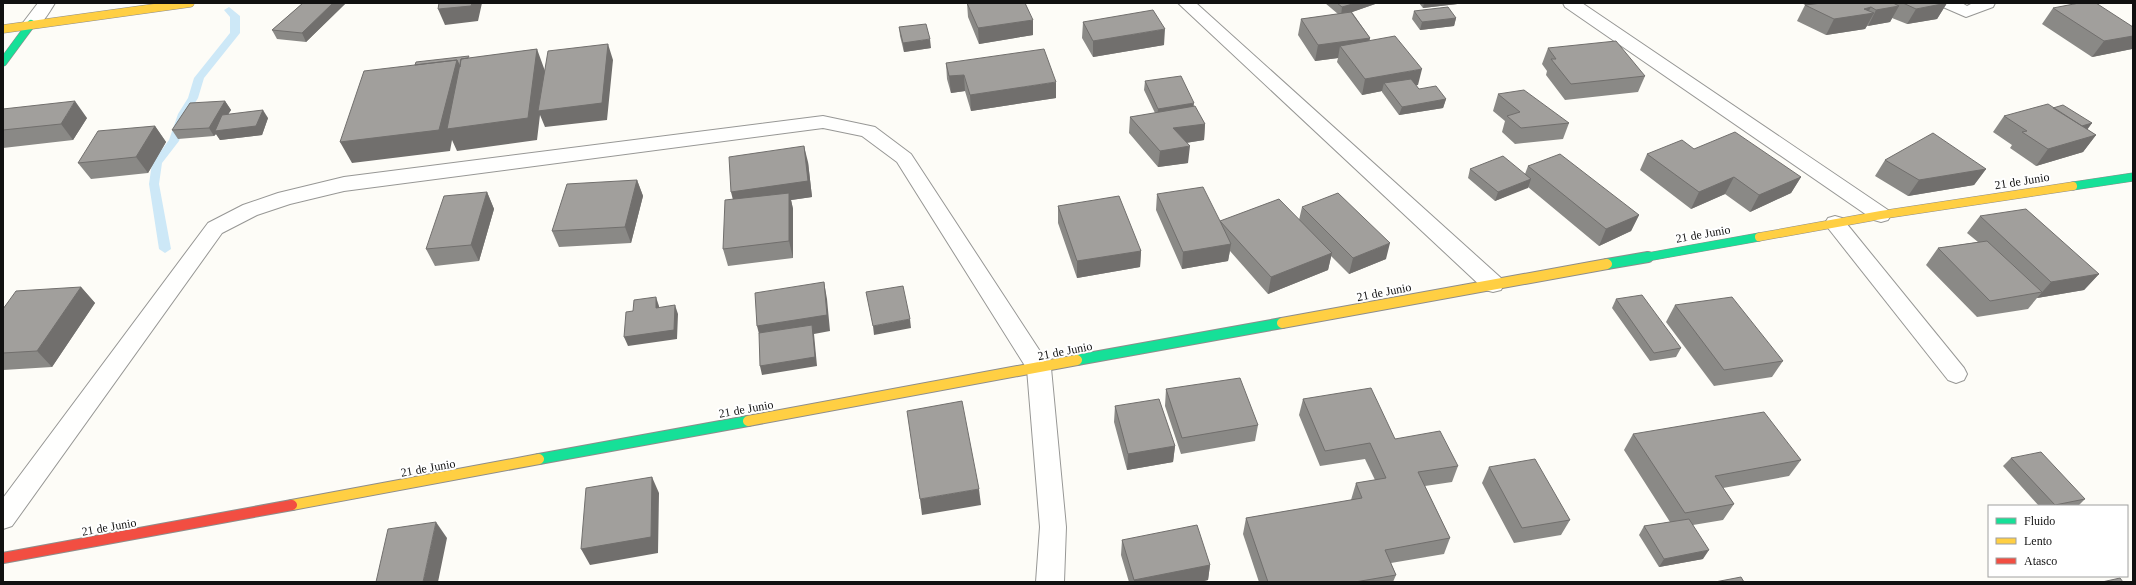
<svg xmlns="http://www.w3.org/2000/svg" width="2136" height="585" font-family="Georgia,serif">
  <rect width="100%" height="100%" fill="#fdfcf7"/>
  <g fill="none" stroke-linecap="round" stroke-linejoin="round">
    <!-- stream -->
    <path fill="#cde8f7" fill-rule="evenodd" d="M 229,7 L 240,16 L 240,33 L 204,78 L 198,98 L 188,114 L 179,141 L 162,163 L 159,184 L 171,249 L 165,253 L 159,249 L 149,184 L 152,163 L 169,140 L 178,114 L 188,98 L 194,78 L 230,33 L 230,17 L 224,10 Z"/>
    <defs>
      <path id="lane" d="M 1835,216 L 1842,218 L 1964,368 L 1967,374 L 1964,380 L 1956,383 L 1948,380 L 1828,228 L 1825,223 L 1828,218 Z"/>
      <path id="street" d="M 38,3 L 55,3 C 48,14 40,31 25,28 L 22,24 Z
        M 1178,3 L 1196,3 L 1501,278 L 1504,284 L 1501,290 L 1493,292 L 1485,290 Z
        M 1563,3 L 1582,3 L 1888,210 L 1891,215 L 1888,220 L 1881,222 L 1874,220 L 1565,7 Z
        M 1941,3 L 1962,3 L 1967,6 L 1973,3 L 1995,3 L 1993,7 L 1966,17 L 1943,7 Z
        M 823,116 L 875,127 L 911,154 L 1051,368 L 1066,527 L 1064,582 L 1036,582 L 1040,527 L 1027,369 L 897,162 L 862,136 L 823,128 L 344,191 L 290,204 L 257,215 L 222,233 L 12,526 L 3,529 L 3,498 L 208,223 L 243,205 L 278,193 L 344,177 Z"/>
      <path id="fast-far1" d="M 3,62 L 31,24
        M 2073,186 L 2133,177
        M 1642,258 L 1759,237"/>
      <path id="fast" d="M 1607,264 L 1648,257
        M 1077,360 L 1282,323
        M 539,459 L 748,421"/>
      <path id="slow-far1" d="M 3,29 L 190,3
        M 1759,237 L 1881,215 L 2073,186"/>
      <path id="slow" d="M 1282,323 L 1607,264
        M 748,421 L 1077,360
        M 292,505 L 539,459"/>
      <path id="jam" d="M 3,558 L 292,505"/>
    </defs>
    <!-- lane casing -->
    <use href="#lane" stroke="#979795" stroke-width="2"/>
    <!-- street casing -->
    <use href="#street" stroke="#979795" stroke-width="2"/>
    <!-- fast-far1 casing -->
    <use href="#fast-far1" stroke="#8e8d8b" stroke-width="9"/>
    <!-- fast casing -->
    <use href="#fast" stroke="#8e8d8b" stroke-width="12"/>
    <!-- slow-far1 casing -->
    <use href="#slow-far1" stroke="#8e8d8b" stroke-width="9"/>
    <!-- slow casing -->
    <use href="#slow" stroke="#8e8d8b" stroke-width="12"/>
    <!-- jam casing -->
    <use href="#jam" stroke="#8e8d8b" stroke-width="12"/>
    <!-- lane -->
    <use href="#lane" fill="#fffffe" fill-rule="evenodd"/>
    <!-- street -->
    <use href="#street" fill="#fffffe" fill-rule="evenodd"/>
    <!-- fast-far1 -->
    <use href="#fast-far1" stroke="#16e098" stroke-width="8"/>
    <!-- fast -->
    <use href="#fast" stroke="#16e098" stroke-width="10"/>
    <!-- slow-far1 -->
    <use href="#slow-far1" stroke="#ffcf43" stroke-width="8"/>
    <!-- slow -->
    <use href="#slow" stroke="#ffcf43" stroke-width="10"/>
    <!-- jam -->
    <use href="#jam" stroke="#f24e42" stroke-width="10"/>
  </g>
  <!-- wall -->
  <path fill="#8a8986" d="M 303,3 L 346,3 L 306,42 L 277,39 L 272,30 Z
    M 967,3 L 1025,3 L 1033,35 L 979,44 L 968,17 Z
    M 1325,3 L 1378,3 L 1352,12 L 1370,38 L 1369,41 L 1418,85 L 1416,85 L 1419,89 L 1446,99 L 1443,108 L 1399,115 L 1382,92 L 1382,91 L 1362,95 L 1337,62 L 1338,58 L 1315,61 L 1298,35 L 1301,19 L 1338,14 Z
    M 1419,3 L 1466,3 L 1423,8 Z
    M 1802,3 L 1947,3 L 1937,19 L 1907,24 L 1892,18 L 1890,22 L 1867,26 L 1865,29 L 1826,35 L 1797,21 L 1805,5 Z
    M 2053,8 L 2133,27 L 2133,48 L 2132,49 L 2092,57 L 2042,24 Z
    M 1414,11 L 1456,18 L 1454,26 L 1420,30 L 1412,19 Z
    M 1083,22 L 1164,45 L 1093,57 L 1082,38 Z
    M 899,27 L 931,48 L 904,52 L 900,36 Z
    M 1548,48 L 1645,76 L 1638,92 L 1565,100 L 1546,75 L 1547,71 L 1542,64 Z
    M 946,63 L 1056,98 L 971,111 L 965,91 L 951,93 L 947,79 Z
    M 1145,81 L 1194,106 L 1205,124 L 1204,140 L 1186,143 L 1188,163 L 1158,167 L 1129,133 L 1130,117 L 1155,113 L 1144,90 Z
    M 1498,94 L 1569,123 L 1563,139 L 1515,144 L 1502,132 L 1505,121 L 1493,111 Z
    M 225,101 L 231,110 L 228,114 L 268,118 L 262,135 L 220,140 L 216,134 L 214,136 L 178,139 L 172,130 Z
    M 2053,108 L 2092,123 L 2087,130 L 2096,135 L 2083,152 L 2036,166 L 2010,148 L 2012,145 L 1993,132 L 2004,116 Z
    M 3,109 L 87,118 L 73,140 L 3,148 Z
    M 155,126 L 166,142 L 148,173 L 91,179 L 78,163 Z
    M 1694,149 L 1801,177 L 1791,193 L 1750,212 L 1725,194 L 1691,209 L 1640,170 L 1647,154 Z
    M 1885,160 L 1986,169 L 1974,185 L 1908,196 L 1875,176 Z
    M 808,162 L 812,197 L 791,200 L 793,209 L 793,258 L 728,266 L 723,249 L 733,199 Z
    M 1528,166 L 1639,215 L 1631,231 L 1599,246 L 1528,187 L 1495,201 L 1468,178 L 1470,169 L 1525,174 Z
    M 637,180 L 643,196 L 631,243 L 559,247 L 552,231 Z
    M 487,192 L 494,209 L 479,261 L 435,266 L 426,249 Z
    M 1157,194 L 1220,221 L 1299,220 L 1302,207 L 1386,259 L 1349,274 L 1331,256 L 1328,270 L 1268,294 L 1230,251 L 1228,261 L 1182,269 L 1156,210 Z
    M 1058,206 L 1141,251 L 1140,267 L 1077,278 L 1058,223 Z
    M 1980,216 L 2099,274 L 2084,290 L 2037,298 L 2028,309 L 1977,317 L 1926,265 L 1938,248 L 1978,242 L 1967,233 Z
    M 81,287 L 95,303 L 52,367 L 3,370 L 3,309 Z
    M 1616,299 L 1681,348 L 1676,357 L 1650,361 L 1612,308 Z
    M 1675,305 L 1783,361 L 1772,377 L 1714,386 L 1666,322 Z
    M 1166,389 L 1258,425 L 1255,441 L 1181,454 L 1165,406 Z
    M 1303,399 L 1458,466 L 1452,482 L 1425,486 L 1450,538 L 1444,554 L 1391,563 L 1396,575 L 1393,582 L 1259,582 L 1243,534 L 1246,518 L 1351,500 L 1356,483 L 1375,480 L 1365,459 L 1320,466 L 1299,415 Z
    M 1115,406 L 1175,446 L 1173,462 L 1127,470 L 1114,422 Z
    M 1633,434 L 1801,460 L 1789,476 L 1723,488 L 1734,504 L 1723,520 L 1693,525 L 1703,559 L 1659,567 L 1639,535 L 1644,526 L 1670,522 L 1624,450 Z
    M 2011,458 L 2085,499 L 2078,506 L 2039,506 L 2003,466 Z
    M 1489,467 L 1570,520 L 1561,535 L 1514,543 L 1482,483 Z
    M 1122,540 L 1210,565 L 1208,580 L 1200,582 L 1129,582 L 1121,555 Z"/>
  <!-- shaded-wall -->
  <path fill="#716f6d" d="M 333,3 L 346,3 L 306,42 L 302,33 Z
    M 472,3 L 482,3 L 478,21 L 445,25 L 438,9 Z
    M 1356,3 L 1378,3 L 1341,16 L 1342,7 Z
    M 1424,3 L 1466,3 L 1423,8 Z
    M 1890,3 L 1897,3 L 1895,7 L 1899,6 L 1890,22 L 1868,26 L 1876,10 Z
    M 1947,3 L 1937,19 L 1907,24 L 1916,9 Z
    M 1871,7 L 1867,14 L 1874,13 L 1865,29 L 1826,35 L 1834,19 L 1864,9 Z
    M 1456,18 L 1454,26 L 1420,30 L 1422,22 Z
    M 1033,20 L 1033,35 L 979,44 L 978,28 Z
    M 1165,29 L 1164,45 L 1093,57 L 1093,41 Z
    M 2133,36 L 2133,48 L 2132,49 L 2092,57 L 2104,41 Z
    M 1370,38 L 1367,54 L 1340,46 L 1338,58 L 1315,61 L 1318,45 Z
    M 930,39 L 931,48 L 904,52 L 903,43 Z
    M 608,44 L 613,60 L 607,120 L 545,127 L 540,115 L 537,140 L 457,151 L 452,140 L 450,151 L 352,163 L 340,142 L 457,60 L 537,49 L 545,71 Z
    M 1422,69 L 1418,85 L 1389,90 L 1384,83 L 1382,91 L 1362,95 L 1365,79 Z
    M 964,75 L 965,91 L 951,93 L 949,76 Z
    M 1056,82 L 1056,98 L 971,111 L 970,95 Z
    M 1446,99 L 1443,108 L 1399,115 L 1402,107 Z
    M 75,101 L 87,118 L 73,140 L 61,124 Z
    M 225,101 L 231,110 L 218,131 L 263,110 L 268,118 L 262,135 L 220,140 L 216,134 L 214,136 L 209,128 Z
    M 1194,103 L 1193,112 L 1157,118 L 1158,109 Z
    M 2092,123 L 2085,132 L 2070,130 Z
    M 1205,124 L 1204,140 L 1172,145 L 1173,128 Z
    M 155,126 L 166,142 L 148,173 L 136,157 Z
    M 2096,135 L 2083,152 L 2036,166 L 2048,149 Z
    M 804,146 L 808,162 L 812,197 L 791,200 L 793,209 L 793,258 L 789,241 L 735,208 L 731,192 Z
    M 1190,146 L 1188,163 L 1158,167 L 1160,151 Z
    M 1986,169 L 1974,185 L 1908,196 L 1919,180 Z
    M 1734,177 L 1725,194 L 1691,209 L 1699,192 Z
    M 1801,177 L 1791,193 L 1750,212 L 1759,195 Z
    M 1531,179 L 1528,188 L 1495,201 L 1498,192 Z
    M 637,180 L 643,196 L 631,243 L 625,227 Z
    M 487,192 L 494,209 L 479,261 L 471,245 Z
    M 1639,215 L 1631,231 L 1599,246 L 1606,229 Z
    M 1390,243 L 1386,259 L 1349,274 L 1353,258 Z
    M 1231,244 L 1228,261 L 1182,269 L 1183,252 Z
    M 1141,251 L 1140,267 L 1077,278 L 1077,261 Z
    M 1332,253 L 1328,270 L 1268,294 L 1271,277 Z
    M 2099,274 L 2084,290 L 2037,298 L 2051,282 Z
    M 824,282 L 827,299 L 830,331 L 814,334 L 817,366 L 762,375 L 760,366 L 761,342 L 757,326 Z
    M 81,287 L 95,303 L 52,367 L 37,351 Z
    M 656,297 L 659,306 L 659,317 L 656,308 Z
    M 675,305 L 678,314 L 677,339 L 628,346 L 624,337 Z
    M 910,319 L 911,328 L 874,335 L 873,326 Z
    M 1175,446 L 1173,462 L 1127,470 L 1128,454 Z
    M 652,477 L 659,493 L 658,553 L 590,565 L 581,549 Z
    M 979,489 L 981,505 L 922,515 L 920,499 Z
    M 436,522 L 447,538 L 438,582 L 423,582 Z
    M 1709,550 L 1703,559 L 1659,567 L 1664,559 Z
    M 1210,565 L 1208,580 L 1200,582 L 1134,582 L 1134,580 Z"/>
  <!-- building -->
  <path fill="#a19f9c" stroke="#716f6d" d="M 303,3 L 333,3 L 302,33 L 272,30 Z
    M 439,3 L 472,3 L 471,6 L 438,9 Z
    M 967,3 L 1025,3 L 1033,20 L 978,28 Z
    M 1337,3 L 1356,3 L 1342,7 Z
    M 1822,3 L 1893,3 L 1899,6 L 1876,10 L 1871,7 L 1864,9 L 1874,13 L 1834,19 L 1805,5 Z
    M 1903,3 L 1947,3 L 1916,9 Z
    M 2079,3 L 2096,3 L 2133,27 L 2133,36 L 2104,41 L 2053,8 Z
    M 1448,7 L 1456,18 L 1422,22 L 1414,11 Z
    M 1153,10 L 1165,29 L 1093,41 L 1083,22 Z
    M 1351,12 L 1370,38 L 1318,45 L 1301,19 Z
    M 926,24 L 930,39 L 903,43 L 899,27 Z
    M 1395,36 L 1422,69 L 1365,79 L 1340,46 Z
    M 1616,41 L 1645,76 L 1571,84 L 1551,59 L 1556,59 L 1548,48 Z
    M 608,44 L 602,103 L 538,111 L 548,51 Z
    M 537,49 L 528,118 L 447,129 L 461,59 Z
    M 1044,49 L 1056,82 L 970,95 L 964,75 L 949,76 L 946,63 Z
    M 469,56 L 468,58 L 461,59 L 460,67 L 457,60 L 415,65 L 416,62 Z
    M 457,60 L 439,130 L 340,142 L 364,71 Z
    M 1181,76 L 1194,103 L 1158,109 L 1145,81 Z
    M 1411,79 L 1419,89 L 1436,86 L 1446,99 L 1402,107 L 1384,83 Z
    M 1524,90 L 1569,123 L 1521,128 L 1507,116 L 1520,112 L 1498,94 Z
    M 75,101 L 61,124 L 3,130 L 3,109 Z
    M 225,101 L 209,128 L 172,130 L 190,103 Z
    M 2048,104 L 2096,135 L 2048,149 L 2022,132 L 2027,131 L 2004,116 Z
    M 2063,105 L 2092,123 L 2082,126 L 2053,108 Z
    M 1195,106 L 1205,124 L 1173,128 L 1190,146 L 1160,151 L 1130,117 Z
    M 263,110 L 256,126 L 215,131 L 222,115 Z
    M 155,126 L 136,157 L 78,163 L 98,131 Z
    M 1735,132 L 1801,177 L 1759,195 L 1734,177 L 1699,192 L 1647,154 L 1682,140 L 1694,149 Z
    M 1933,133 L 1986,169 L 1919,180 L 1885,160 Z
    M 804,146 L 808,181 L 731,192 L 729,157 Z
    M 1560,154 L 1639,215 L 1606,229 L 1528,166 Z
    M 1503,156 L 1531,179 L 1498,192 L 1470,169 Z
    M 637,180 L 625,227 L 552,231 L 567,184 Z
    M 1203,187 L 1220,221 L 1279,199 L 1332,253 L 1271,277 L 1220,221 L 1231,244 L 1183,252 L 1157,194 Z
    M 487,192 L 471,245 L 426,249 L 444,196 Z
    M 789,193 L 789,241 L 723,249 L 725,200 Z
    M 1338,193 L 1390,243 L 1353,258 L 1302,207 Z
    M 1119,196 L 1141,251 L 1077,261 L 1058,206 Z
    M 2026,209 L 2099,274 L 2051,282 L 1980,216 Z
    M 1987,241 L 2042,292 L 1990,301 L 1938,248 Z
    M 824,282 L 827,315 L 757,326 L 755,293 Z
    M 903,286 L 910,319 L 873,326 L 866,292 Z
    M 81,287 L 37,351 L 3,353 L 3,309 L 16,291 Z
    M 1642,295 L 1681,348 L 1654,353 L 1616,299 Z
    M 656,297 L 656,308 L 675,305 L 674,330 L 624,337 L 626,312 L 633,311 L 634,300 Z
    M 1732,297 L 1783,361 L 1724,370 L 1675,305 Z
    M 812,325 L 815,357 L 760,366 L 759,333 Z
    M 1240,378 L 1258,425 L 1182,438 L 1166,389 Z
    M 1371,388 L 1395,439 L 1440,431 L 1458,466 L 1418,472 L 1450,538 L 1385,550 L 1396,575 L 1355,582 L 1268,582 L 1246,518 L 1362,498 L 1356,483 L 1386,478 L 1370,443 L 1325,451 L 1303,399 Z
    M 1159,399 L 1175,446 L 1128,454 L 1115,406 Z
    M 962,401 L 979,489 L 920,499 L 907,411 Z
    M 1764,412 L 1801,460 L 1715,476 L 1734,504 L 1685,513 L 1633,434 Z
    M 2041,452 L 2085,499 L 2055,505 L 2011,458 Z
    M 1535,459 L 1570,520 L 1522,528 L 1489,467 Z
    M 652,477 L 651,537 L 581,549 L 586,488 Z
    M 1689,519 L 1709,550 L 1664,559 L 1644,526 Z
    M 436,522 L 423,582 L 376,582 L 388,529 Z
    M 1197,525 L 1210,565 L 1134,580 L 1122,540 Z
    M 1741,577 L 1744,582 L 1715,582 Z
    M 2120,578 L 2123,582 L 2102,582 Z"/>
  <g text-anchor="middle" dominant-baseline="central" stroke-width="4" stroke-linejoin="round" paint-order="stroke">
    <!-- street labels -->
    <g font-size="12" fill="#111" stroke="#fff">
      <text transform="translate(2022 181) rotate(-9)">21 de Junio</text>
      <text transform="translate(1703 234) rotate(-10)">21 de Junio</text>
      <text transform="translate(1384 292) rotate(-11)">21 de Junio</text>
      <text transform="translate(1065 351) rotate(-11)">21 de Junio</text>
      <text transform="translate(746 409) rotate(-10)">21 de Junio</text>
      <text transform="translate(428 468) rotate(-10)">21 de Junio</text>
      <text transform="translate(109 527) rotate(-10)">21 de Junio</text>
    </g>
  </g>
  <!-- border -->
  <rect width="2136" height="585" fill="none" stroke="#111111" stroke-width="8"/>
  <!-- legend -->
  <rect x="1988" y="505" width="140" height="72" fill="#ffffff" stroke="#a0a0a0"/>
  <rect x="1996" y="518" width="20" height="6" fill="#16e098" stroke="#a0a0a0"/>
  <text x="2024" y="525" font-size="12" fill="#111111">Fluido</text>
  <rect x="1996" y="538" width="20" height="6" fill="#ffcf43" stroke="#a0a0a0"/>
  <text x="2024" y="545" font-size="12" fill="#111111">Lento</text>
  <rect x="1996" y="558" width="20" height="6" fill="#f24e42" stroke="#a0a0a0"/>
  <text x="2024" y="565" font-size="12" fill="#111111">Atasco</text>
</svg>
